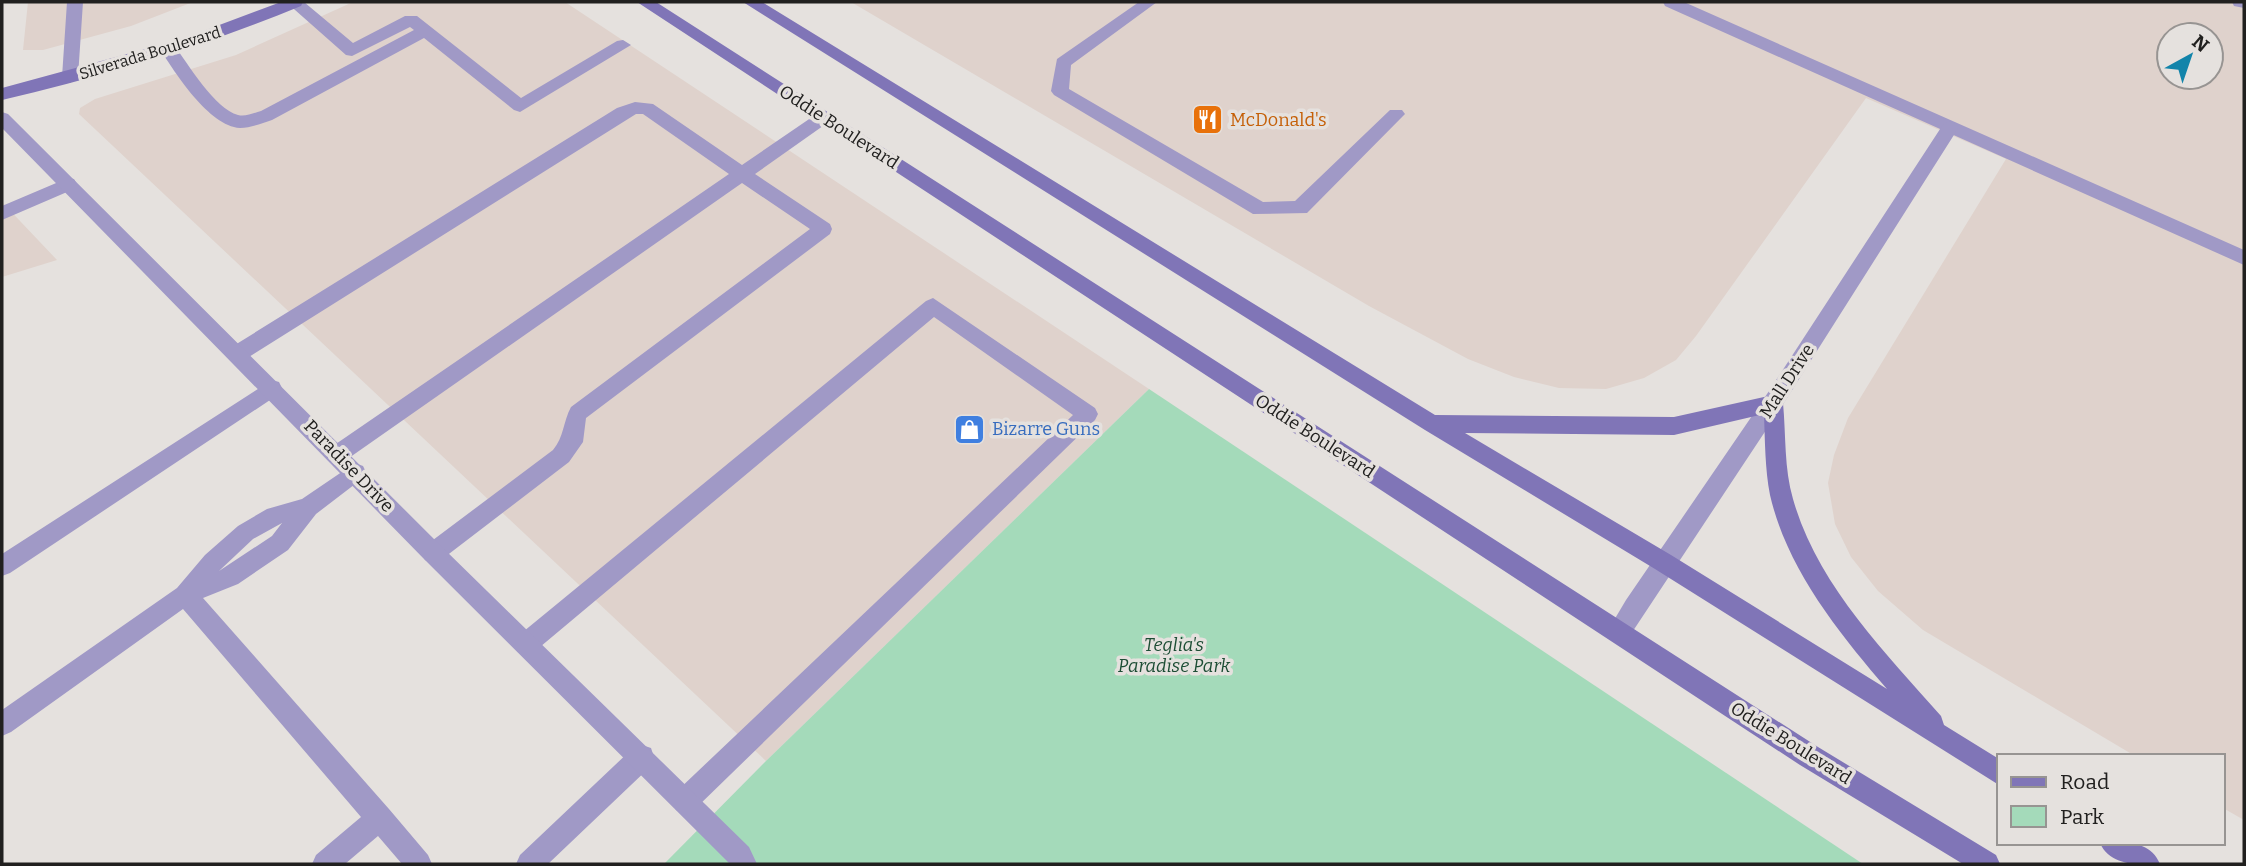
<svg xmlns="http://www.w3.org/2000/svg" width="2246" height="866" font-family="Bitter,serif">
  <rect width="100%" height="100%" fill="#e5e1de"/>
  <!-- built -->
  <path fill="#dfd2cc" fill-rule="evenodd" d="M 28,2 L 193,2 L 131,26 L 43,50 L 23,50 Z
    M 353,2 L 565,2 L 1149,389 L 766,761 L 79,114 L 80,108 L 95,99 L 236,55 Z
    M 851,2 L 2244,2 L 2244,820 L 2223,808 L 2223,756 L 2135,756 L 1923,630 L 1878,591 L 1851,557 L 1835,524 L 1828,483 L 1834,455 L 1848,418 L 2006,159 L 1866,98 L 1696,336 L 1676,360 L 1644,378 L 1606,389 L 1559,388 L 1514,377 L 1468,359 L 1369,306 ZM 2169,35 L 2211,35 L 2211,77 L 2169,77 Z
    M 2,202 L 57,260 L 2,277 Z"/>
  <!-- green -->
  <path fill="#a4daba" d="M 1149,389 L 1863,864 L 664,864 L 766,761 Z"/>
  <g fill="none" stroke-linecap="round" stroke-linejoin="round">
    <!-- lane -->
    <path fill="#a099c6" fill-rule="evenodd" d="M 67,2 L 83,2 L 78,77 L 70,83 L 62,77 Z
      M 286,2 L 304,2 L 353,43 L 405,16 L 417,16 L 521,98 L 617,41 L 623,40 L 631,45 L 520,112 L 514,110 L 424,38 L 272,120 C 262,123 251,128 240,128 C 209,126 175,73 160,49 L 162,45 L 174,45 C 188,64 215,109 238,115 C 245,117 254,113 261,111 L 414,30 L 410,27 L 352,56 L 346,55 Z
      M 1139,2 L 1157,2 L 1071,65 L 1069,89 L 1263,202 L 1295,201 L 1390,110 L 1402,110 L 1405,114 L 1307,213 L 1253,214 L 1054,95 L 1051,91 L 1057,59 Z
      M 1663,2 L 1684,2 L 2244,250 L 2244,265 L 1665,6 Z
      M 2232,2 L 2244,2 L 2244,8 L 2234,6 Z
      M 635,102 L 653,104 L 742,165 L 818,113 L 830,113 L 833,117 L 830,121 L 755,174 L 830,224 L 832,229 L 830,234 L 586,418 L 583,442 L 569,462 L 441,560 L 433,563 L 425,560 L 422,553 L 425,546 L 553,450 C 564,437 563,422 571,407 L 810,229 L 742,183 L 346,460 L 338,463 L 330,460 L 327,454 L 330,448 L 729,174 L 643,114 L 636,114 L 244,360 L 237,362 L 230,360 L 227,354 L 230,348 L 617,108 Z
      M 68,178 L 74,179 L 77,184 L 74,189 L 2,220 L 2,206 Z
      M 933,298 L 1095,408 L 1098,414 L 1095,420 L 694,810 L 685,814 L 676,810 L 672,801 L 676,792 L 1073,415 L 934,317 L 534,652 L 526,655 L 518,652 L 514,644 L 518,636 L 926,301 Z
      M 272,380 L 279,382 L 282,388 L 279,394 L 10,573 L 2,576 L 2,554 Z
      M 355,463 L 363,466 L 366,472 L 363,478 L 316,514 L 288,550 L 238,584 L 203,598 L 389,809 L 428,855 L 432,864 L 402,864 L 378,836 L 345,864 L 312,864 L 316,855 L 361,817 L 183,609 L 11,732 L 2,736 L 2,710 L 177,588 L 205,555 L 238,526 L 267,509 L 302,499 ZM 282,523 L 272,536 L 219,571 L 253,539 Z
      M 642,745 L 651,748 L 654,757 L 651,766 L 548,864 L 516,864 L 520,855 L 633,748 Z"/>
    <!-- street -->
    <path fill="#a099c6" fill-rule="evenodd" d="M 2,112 L 8,114 L 441,546 L 749,847 L 757,864 L 730,864 L 425,560 L 2,128 Z
      M 1950,121 L 1959,127 L 1782,406 L 1627,640 L 1619,643 L 1611,640 L 1607,632 L 1626,600 L 1767,394 L 1944,123 Z"/>
    <!-- secondary -->
    <path fill="#8075b7" fill-rule="evenodd" d="M 281,2 L 303,2 L 301,6 C 204,46 104,76 2,100 L 2,88 L 182,39 Z
      M 637,2 L 656,2 L 1818,747 L 1996,855 L 2000,864 L 1963,864 L 1800,765 Z
      M 743,2 L 762,2 L 1435,415 L 1674,417 L 1773,395 L 1780,397 L 1783,403 C 1786,435 1784,469 1793,499 C 1817,584 1884,651 1941,716 L 1944,725 L 1999,759 L 1999,785 L 1655,569 L 1425,430 ZM 1764,414 C 1765,441 1765,469 1770,495 C 1787,569 1839,633 1887,689 L 1671,555 L 1465,433 L 1674,435 Z
      M 2100,843 C 2123,843 2150,839 2160,864 C 2138,865 2110,866 2100,843 Z"/>
  </g>
  <!-- icons -->
  <defs>
    <symbol id="restaurant-square" viewBox="-11 -11 22 22"><rect x="-9" y="-9" width="18" height="18" rx="4" fill="#e8710a" stroke="#e5e1de"/><path d="M-5-6h1v4h1v-4h1v4h1v-4h1v5L-1.5 .5V6h-2V.5L-5-1ZM5-6V6H3V1.5H1.5Q1.5-4 5-6Z" fill="#fff"/></symbol>
    <symbol id="shop-square" viewBox="-11 -11 22 22"><rect x="-9" y="-9" width="18" height="18" rx="4" fill="#3f7fe0" stroke="#e5e1de"/><path d="M-5-2.5h2.3a2.7 3.5 0 0 1 5.4 0H5L5.5 6h-11ZM-1.5-2.5h3a1.5 2.3 0 0 0-3 0Z" fill="#fff"/></symbol>
  </defs>
  <g fill-rule="evenodd">
    <use href="#restaurant-square" x="1190" y="102" width="35" height="35"/>
    <use href="#shop-square" x="952" y="412" width="35" height="35"/>
  </g>
  <g text-anchor="middle" dominant-baseline="central" stroke-width="7" stroke-linejoin="round" paint-order="stroke">
    <!-- far-street labels -->
    <g font-size="16" fill="#21201f" stroke="#e5e1de">
      <text transform="translate(150 53) rotate(-17)">Silverada Boulevard</text>
    </g>
    <!-- food labels -->
    <g font-size="18" fill="#c56008" stroke="#e5e1de" text-anchor="start">
      <text x="1230" y="120">McDonald's</text>
    </g>
    <!-- street labels -->
    <g font-size="18" fill="#21201f" stroke="#e5e1de">
      <text transform="translate(839 127) rotate(33)">Oddie Boulevard</text>
      <text transform="translate(1787 381) rotate(-57)">Mall Drive</text>
      <text transform="translate(1315 436) rotate(33)">Oddie Boulevard</text>
      <text transform="translate(349 466) rotate(46)">Paradise Drive</text>
      <text transform="translate(1791 743) rotate(32)">Oddie Boulevard</text>
    </g>
    <!-- shop labels -->
    <g font-size="18" fill="#366cbe" stroke="#e5e1de" text-anchor="start">
      <text x="992" y="429">Bizarre Guns</text>
    </g>
    <!-- park labels -->
    <g font-size="18" font-style="italic" fill="#1c4d34" stroke="#e5e1de">
      <text x="1174" y="645">Teglia's<tspan x="1174" dy="21">Paradise Park</tspan></text>
    </g>
  </g>
  <!-- border -->
  <rect width="2246" height="866" fill="none" stroke="#21201f" stroke-width="7"/>
  <!-- legend -->
  <rect x="1997" y="754" width="228" height="91" fill="#e5e1de" stroke="#979492" stroke-width="2"/>
  <rect x="2011" y="777" width="35" height="10" fill="#8075b7" stroke="#979492" stroke-width="2"/>
  <text x="2060" y="789" font-size="21" fill="#21201f">Road</text>
  <rect x="2011" y="806" width="35" height="21" fill="#a4daba" stroke="#979492" stroke-width="2"/>
  <text x="2060" y="824" font-size="21" fill="#21201f">Park</text>
  <!-- north arrow -->
  <g transform="translate(2190 56) rotate(40)"><circle r="33" fill="#e5e1de" stroke="#979492" stroke-width="2"/>
  <path d="M0-5L12 26L0 18L-12 26Z" fill="#1284aa"/>
  <text y="-10" font-size="19" font-weight="bold" text-anchor="middle" fill="#21201f">N</text>
  </g>
</svg>
